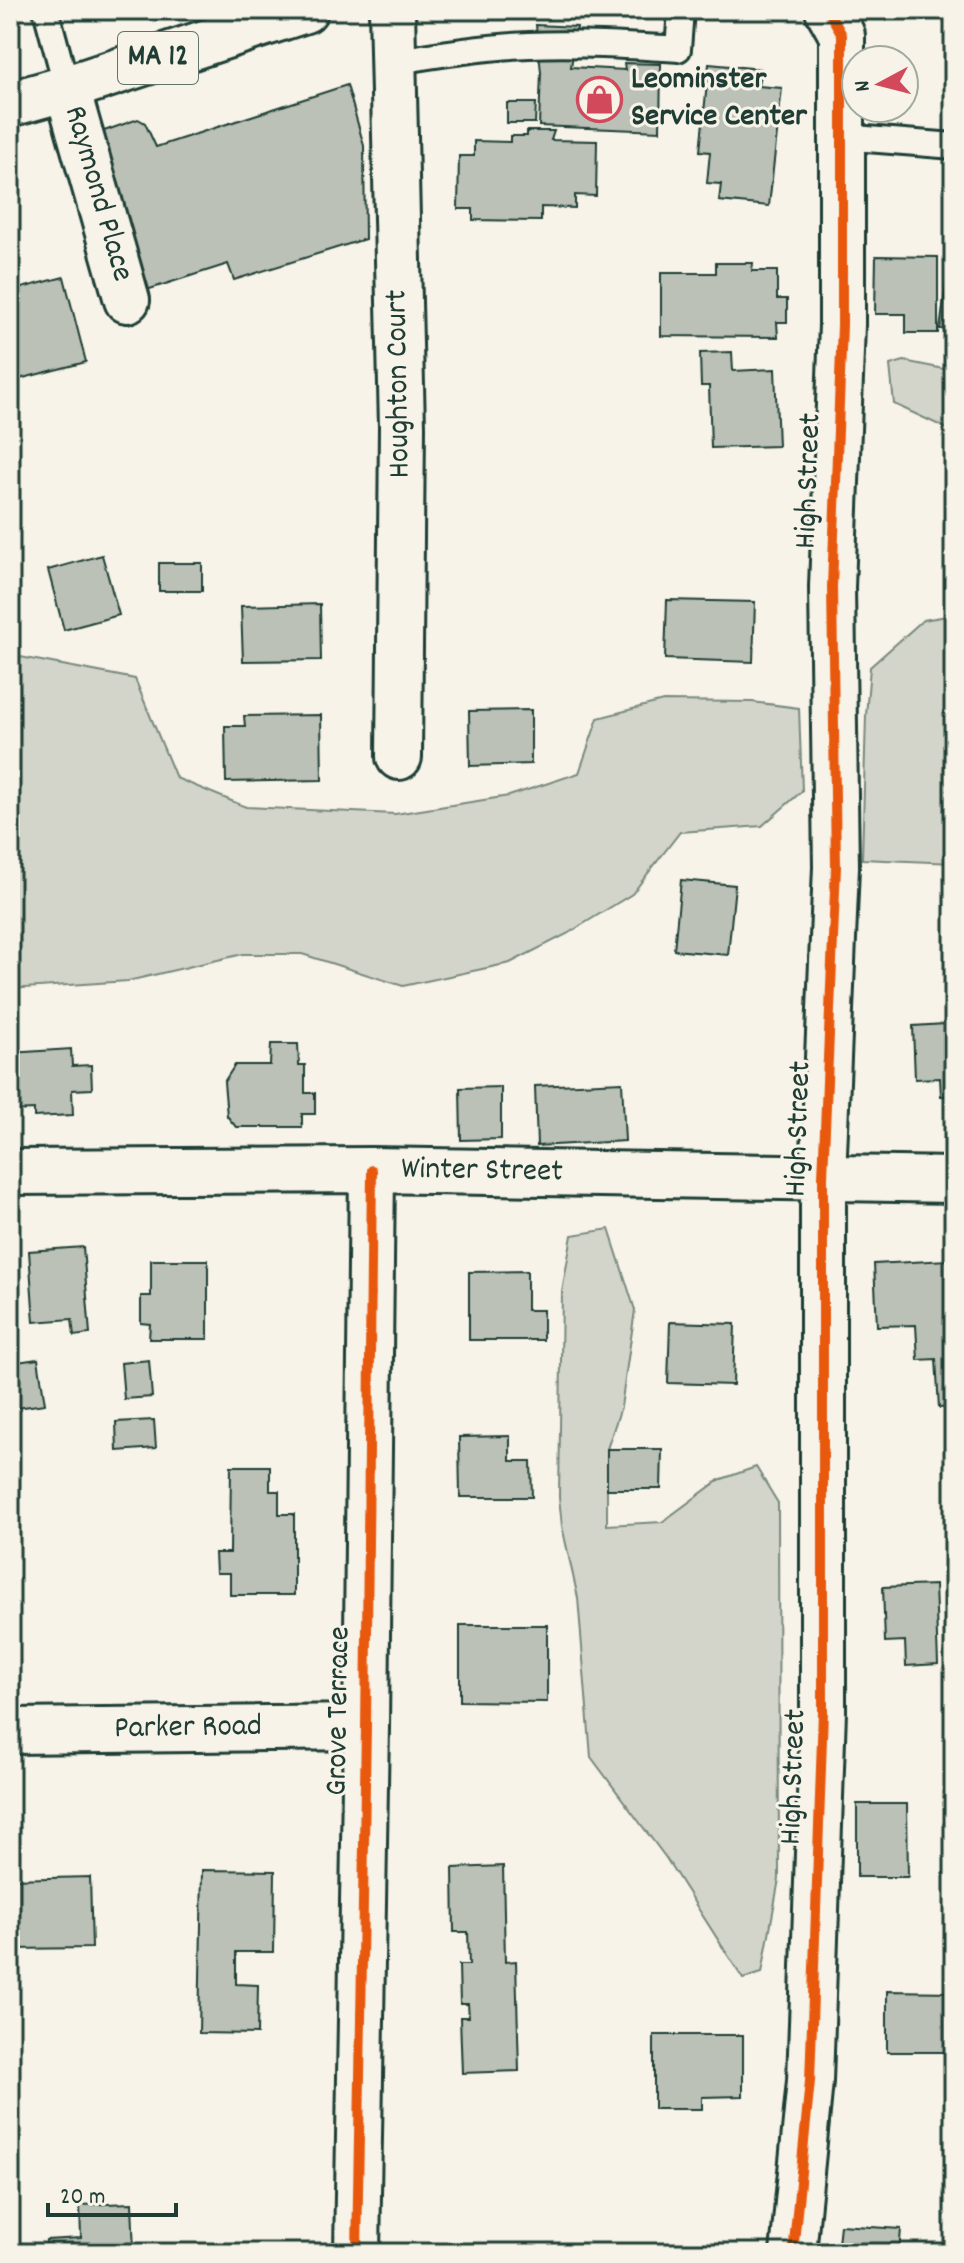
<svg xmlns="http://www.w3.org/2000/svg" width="964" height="2263" font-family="Dekko,sans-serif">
  <rect width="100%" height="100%" fill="#f7f3e8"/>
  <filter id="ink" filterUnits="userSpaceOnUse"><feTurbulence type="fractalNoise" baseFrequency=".0125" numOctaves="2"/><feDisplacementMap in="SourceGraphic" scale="16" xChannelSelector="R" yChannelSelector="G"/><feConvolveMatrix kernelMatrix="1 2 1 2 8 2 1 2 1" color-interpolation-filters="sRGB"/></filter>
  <g filter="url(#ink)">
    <!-- green -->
    <path fill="#d3d5ca" stroke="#79897f" stroke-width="2" d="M 904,361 L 954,371 L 954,432 L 894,404 L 890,365 Z
      M 954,615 L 954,863 L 862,859 L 866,716 L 870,667 L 923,620 Z
      M 10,655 L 135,679 L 176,778 L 246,807 L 395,814 L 509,796 L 579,773 L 598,718 L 663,701 L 752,702 L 799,708 L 802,791 L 762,826 L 680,832 L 632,894 L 567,934 L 510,963 L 403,986 L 302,954 L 243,954 L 128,981 L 10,989 Z
      M 609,1229 L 635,1310 L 621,1407 L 607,1449 L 607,1525 L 662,1522 L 719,1480 L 756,1467 L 778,1503 L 779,1879 L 762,1973 L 743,1979 L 666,1858 L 591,1757 L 578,1598 L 562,1526 L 559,1497 L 562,1292 L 572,1235 Z"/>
    <!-- building -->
    <path fill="#bbc1b6" stroke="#1f3d34" stroke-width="2" d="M 536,25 L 577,27 L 571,67 L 625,70 L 624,63 L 661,64 L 660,131 L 539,126 L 541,72 Z
      M 709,64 L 761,69 L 758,86 L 782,88 L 769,206 L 719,201 L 721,184 L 707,183 L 710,152 L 700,151 Z
      M 347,85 L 364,146 L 365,239 L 234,280 L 228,264 L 131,295 L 90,136 L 138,119 L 145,123 L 156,147 Z
      M 507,103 L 536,103 L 535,123 L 507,123 Z
      M 527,131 L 554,131 L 551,140 L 597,141 L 596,196 L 575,195 L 575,208 L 541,207 L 541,221 L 473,220 L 473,209 L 458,209 L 459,156 L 474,156 L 474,141 L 510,142 L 510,136 L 527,136 Z
      M 954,229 L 954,331 L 940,329 Z
      M 876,256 L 938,257 L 938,333 L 906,333 L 906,314 L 875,314 Z
      M 716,263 L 753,263 L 752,271 L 777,271 L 777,299 L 787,299 L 787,322 L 777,322 L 778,337 L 661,336 L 661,273 L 716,273 Z
      M 64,277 L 86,362 L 19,379 L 10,346 L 10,291 Z
      M 732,352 L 733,371 L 775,369 L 778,446 L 711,448 L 709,386 L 701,386 L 700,353 Z
      M 102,555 L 119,615 L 64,630 L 48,570 Z
      M 159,563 L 202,563 L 202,591 L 159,591 Z
      M 667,600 L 755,602 L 753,662 L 665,659 Z
      M 320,604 L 321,660 L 243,661 L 241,606 Z
      M 531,710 L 531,764 L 470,766 L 469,711 Z
      M 321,715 L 322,780 L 226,782 L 225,726 L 245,726 L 244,716 Z
      M 681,880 L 735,885 L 728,955 L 674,950 Z
      M 954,1015 L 954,1125 L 951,1125 L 950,1096 L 941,1096 L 940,1078 L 915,1079 L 913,1026 L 945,1024 L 945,1016 Z
      M 271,1044 L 298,1044 L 299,1065 L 305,1065 L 305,1093 L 315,1093 L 315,1114 L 302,1114 L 302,1127 L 236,1127 L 227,1116 L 224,1082 L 235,1065 L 270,1065 Z
      M 71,1049 L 72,1066 L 91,1065 L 92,1089 L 72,1090 L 73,1115 L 34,1117 L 34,1110 L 10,1111 L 10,1053 Z
      M 622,1082 L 625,1141 L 537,1146 L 535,1086 Z
      M 501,1087 L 501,1139 L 461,1140 L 460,1088 Z
      M 83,1247 L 90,1334 L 74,1336 L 72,1319 L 34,1322 L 29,1251 Z
      M 151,1260 L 208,1260 L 208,1339 L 149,1339 L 150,1324 L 141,1323 L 141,1296 L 151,1296 Z
      M 948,1260 L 952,1352 L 954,1352 L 954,1407 L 939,1408 L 936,1359 L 918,1360 L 916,1325 L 877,1326 L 874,1264 Z
      M 527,1271 L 527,1310 L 543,1310 L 543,1340 L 469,1340 L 469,1272 Z
      M 670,1322 L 735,1324 L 733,1385 L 668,1383 Z
      M 38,1359 L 45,1404 L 16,1408 L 10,1363 Z
      M 149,1360 L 152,1397 L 124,1399 L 121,1363 Z
      M 154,1420 L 156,1448 L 117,1451 L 116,1422 Z
      M 510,1436 L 510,1461 L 531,1461 L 532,1497 L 460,1497 L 459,1437 Z
      M 607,1449 L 662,1449 L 661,1489 L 607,1489 Z
      M 231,1466 L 270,1466 L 270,1491 L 279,1491 L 279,1514 L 294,1514 L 294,1595 L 230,1595 L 230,1573 L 216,1573 L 215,1553 L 230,1553 Z
      M 935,1585 L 938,1664 L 906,1666 L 905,1641 L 885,1642 L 883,1587 Z
      M 460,1625 L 547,1625 L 547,1702 L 460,1701 Z
      M 857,1804 L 907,1804 L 908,1877 L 857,1877 Z
      M 503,1866 L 505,1962 L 516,1961 L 519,2071 L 462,2073 L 460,2017 L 469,2017 L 468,2004 L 460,2004 L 459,1965 L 469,1965 L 468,1932 L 454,1932 L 453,1868 Z
      M 202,1870 L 275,1871 L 274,1952 L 236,1952 L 236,1984 L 258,1985 L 257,2034 L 199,2033 Z
      M 90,1877 L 92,1948 L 10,1949 L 10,1879 Z
      M 887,1991 L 953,1992 L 954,2052 L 887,2052 Z
      M 654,2035 L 743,2035 L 743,2096 L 702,2097 L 702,2109 L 654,2109 Z
      M 132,2203 L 134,2253 L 47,2253 L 46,2240 L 81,2238 L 80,2205 Z
      M 840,2225 L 901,2229 L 899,2253 L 837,2253 Z"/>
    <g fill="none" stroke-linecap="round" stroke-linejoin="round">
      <defs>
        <path id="lane" d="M 46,10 L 67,88
          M 393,62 C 438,54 484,47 529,45 C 579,43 628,46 678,49 L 681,10
          M 842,137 L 954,146"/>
        <path id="street" d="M 392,10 L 402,427 L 399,757
          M 67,88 L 127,300
          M 10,1172 L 372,1170 L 954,1180
          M 10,1731 L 366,1727
          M 357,2253 L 366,1727 L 372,1170
          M 793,2253 L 810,2081 L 823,1711 L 823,1177 L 836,867 L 832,587 L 842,325 L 842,35 L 828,10"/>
        <path id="primary" d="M 10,104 L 67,88 L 305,10"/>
      </defs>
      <!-- lane casing -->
      <use href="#lane" stroke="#1f3d34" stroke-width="30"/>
      <!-- street casing -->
      <use href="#street" stroke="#1f3d34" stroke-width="50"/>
      <!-- primary casing -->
      <use href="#primary" stroke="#1f3d34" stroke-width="50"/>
      <!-- lane -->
      <use href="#lane" stroke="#f7f3e8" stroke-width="24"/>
      <!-- street -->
      <use href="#street" stroke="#f7f3e8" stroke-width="44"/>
      <!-- primary -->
      <use href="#primary" stroke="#f7f3e8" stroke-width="44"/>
      <defs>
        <path id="cycleway" d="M 357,2253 L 366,1727 L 372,1170
          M 793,2253 L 810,2081 L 823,1711 L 823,1177 L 836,867 L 832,587 L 842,325 L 842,35 L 828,10"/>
      </defs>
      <!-- cycleway casing -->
      <use href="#cycleway" stroke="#f7f3e8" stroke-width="15"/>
      <!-- cycleway -->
      <use href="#cycleway" stroke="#e8590c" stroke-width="10"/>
    </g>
  </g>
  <!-- icons -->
  <defs>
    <symbol id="shop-ring" viewBox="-11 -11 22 22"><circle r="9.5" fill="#f7f3e8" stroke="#d1495b" stroke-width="1.5"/><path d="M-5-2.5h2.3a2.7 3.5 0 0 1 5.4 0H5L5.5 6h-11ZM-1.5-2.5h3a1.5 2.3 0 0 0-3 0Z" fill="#d1495b"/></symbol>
  </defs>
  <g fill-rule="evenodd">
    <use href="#shop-ring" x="574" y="74" width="51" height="51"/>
  </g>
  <g text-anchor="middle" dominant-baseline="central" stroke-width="6" stroke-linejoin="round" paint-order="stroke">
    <!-- shield labels -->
    <rect fill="#f7f3e8" stroke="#60746a" stroke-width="2" x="118" y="32" width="80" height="52" rx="6"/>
    <g font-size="30" font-weight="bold" fill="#1f3d34">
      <text x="158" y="58">MA 12</text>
    </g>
    <!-- poi labels -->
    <g font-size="32" font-weight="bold" fill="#1f3d34" stroke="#f7f3e8" text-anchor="start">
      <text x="631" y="81">Leominster<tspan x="631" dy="37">Service Center</tspan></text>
    </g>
    <!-- street labels -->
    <g font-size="32" fill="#1f3d34" stroke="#f7f3e8">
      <text transform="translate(97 194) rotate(74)">Raymond Place</text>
      <text transform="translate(400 384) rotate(-91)">Houghton Court</text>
      <text transform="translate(810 481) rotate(-88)">High Street</text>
      <text transform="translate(800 1129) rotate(-88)">High Street</text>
      <text transform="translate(482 1172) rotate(1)">Winter Street</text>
      <text transform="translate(340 1711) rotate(-89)">Grove Terrace</text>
      <text transform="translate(188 1729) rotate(-1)">Parker Road</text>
      <text transform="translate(795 1777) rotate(-88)">High Street</text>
    </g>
  </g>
  <!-- margin -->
  <rect width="964" height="2263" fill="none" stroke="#f7f3e8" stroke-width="40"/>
  <rect x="20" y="20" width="924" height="2223" fill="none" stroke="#1f3d34" stroke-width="3" filter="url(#ink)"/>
  <!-- north arrow -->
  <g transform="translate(880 84) rotate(263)"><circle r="38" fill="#f7f3e8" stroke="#a1aaa0" stroke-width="2"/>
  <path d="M0-6L14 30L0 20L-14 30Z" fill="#d1495b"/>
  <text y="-12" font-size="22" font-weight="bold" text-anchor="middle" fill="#1f3d34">N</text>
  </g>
  <!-- scale -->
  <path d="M48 2203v12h128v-12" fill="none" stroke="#1f3d34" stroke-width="4"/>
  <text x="60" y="2203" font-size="24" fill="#1f3d34" stroke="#f7f3e8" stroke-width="6" paint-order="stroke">20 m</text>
</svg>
